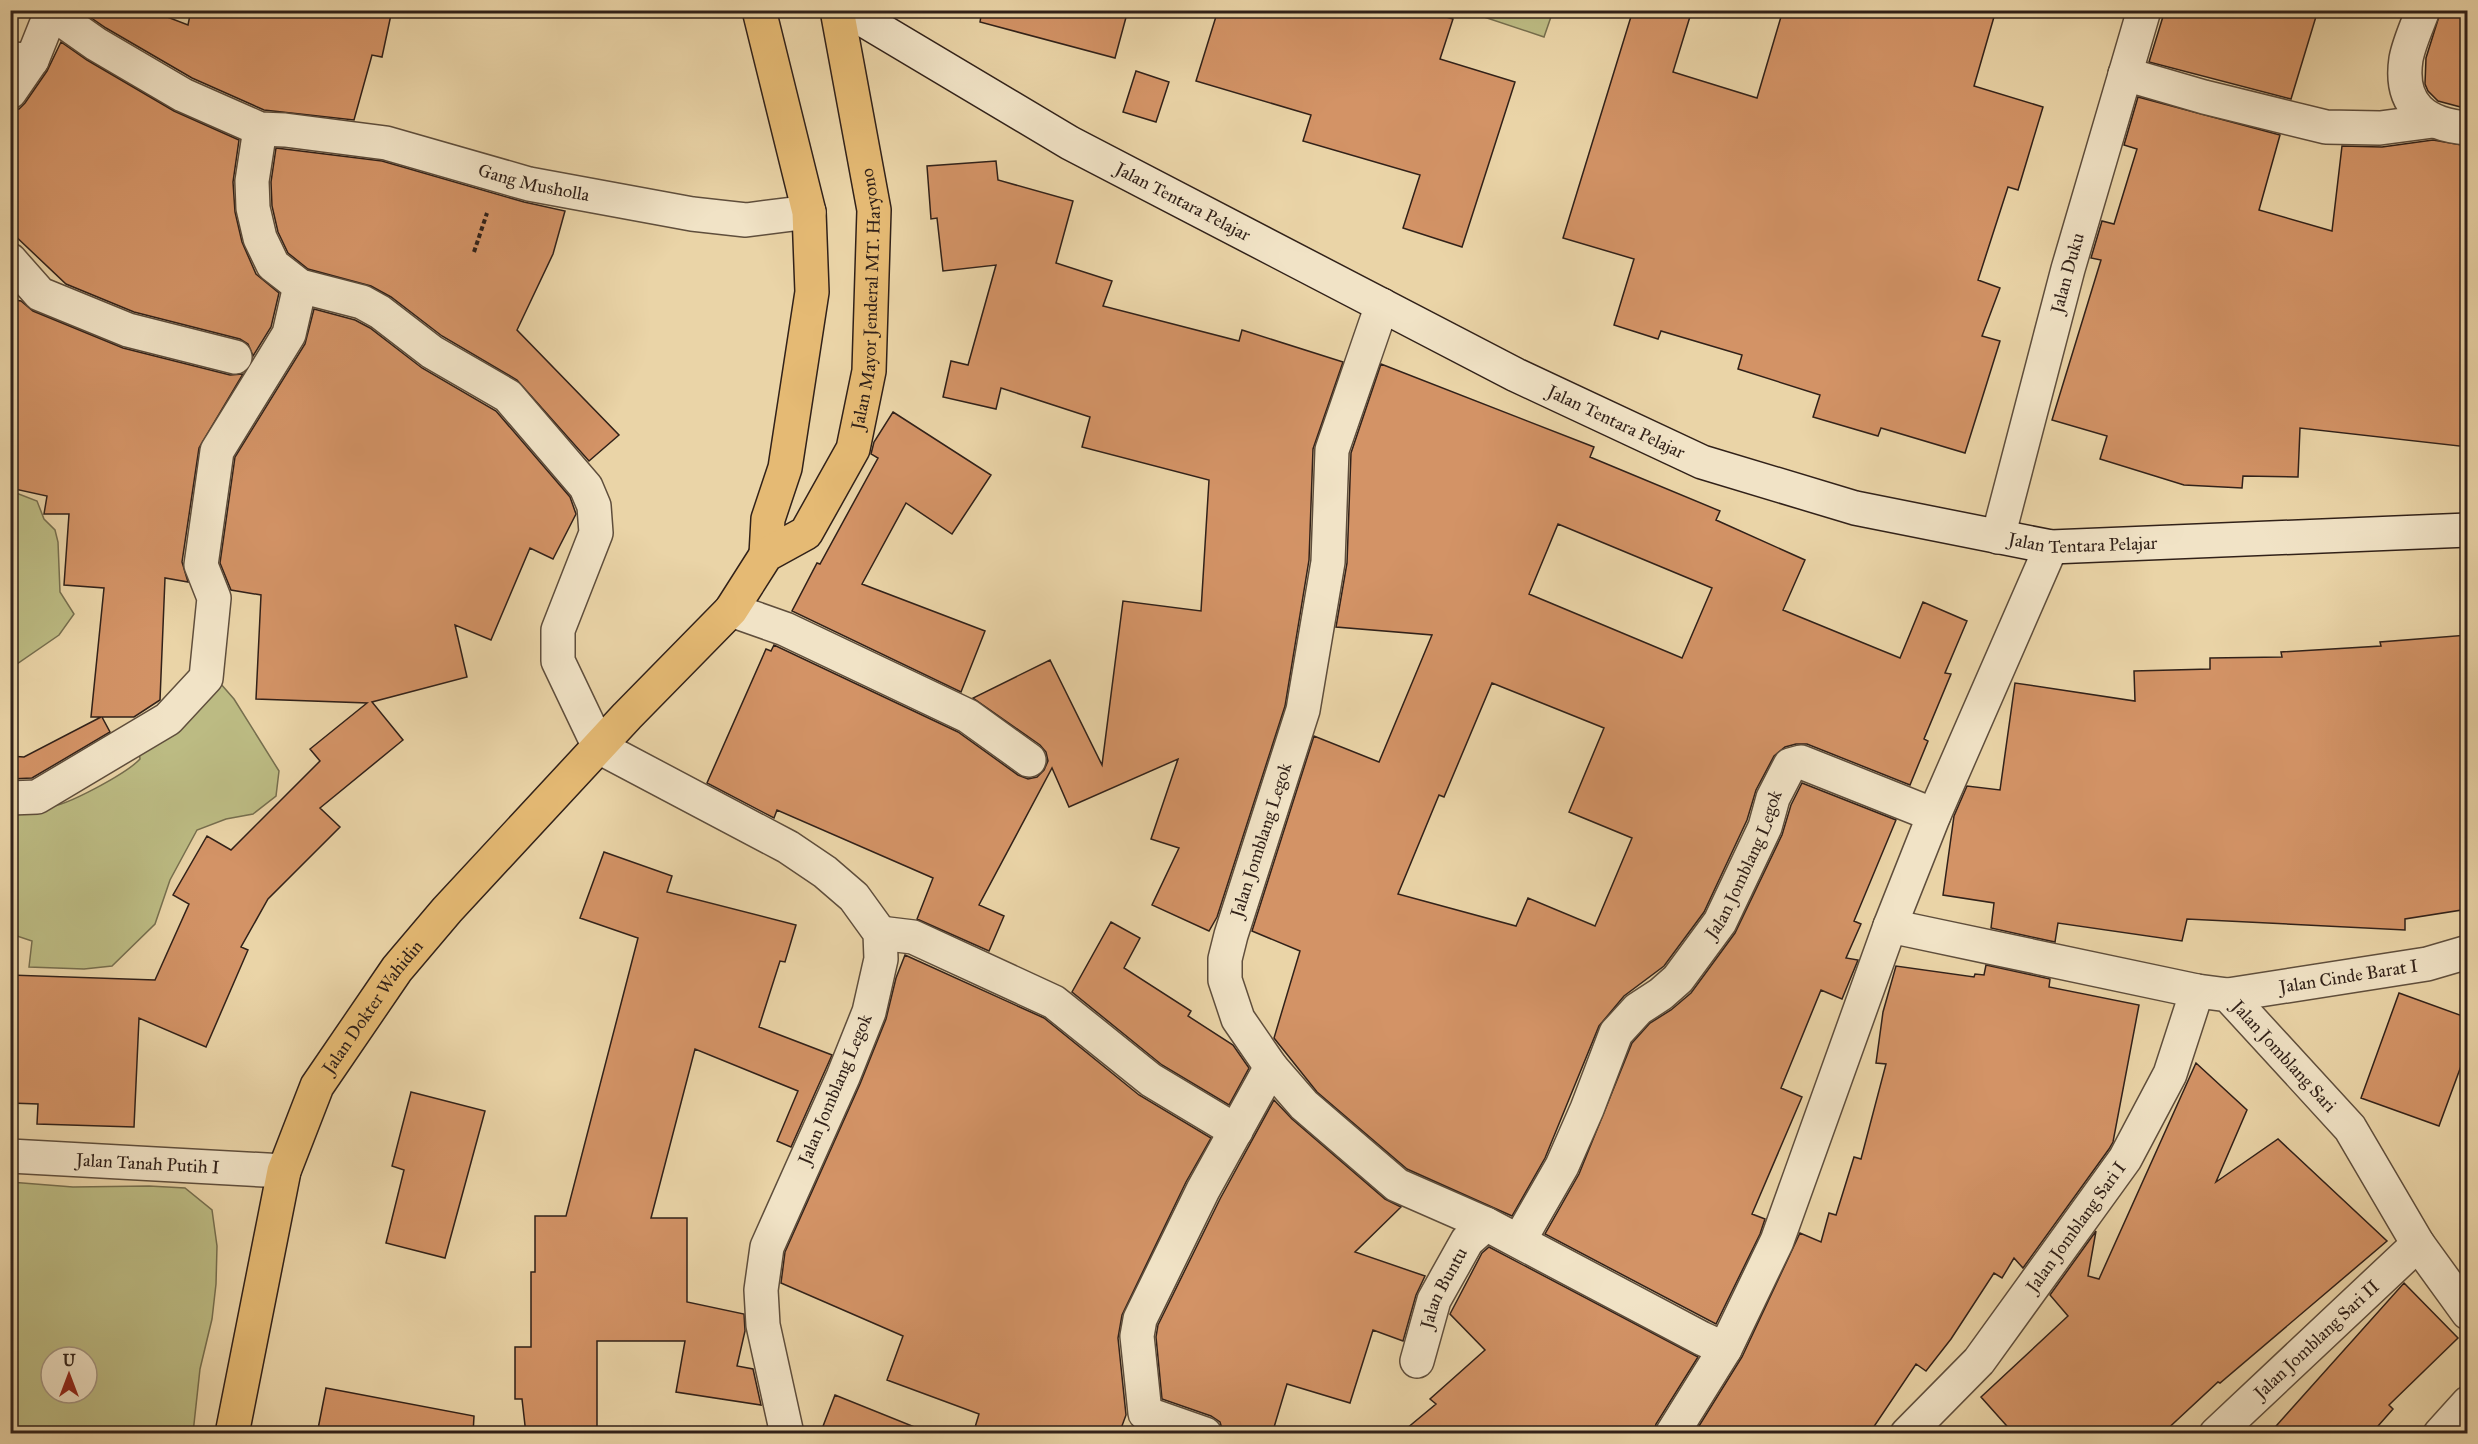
<svg xmlns="http://www.w3.org/2000/svg" width="2478" height="1444" font-family="'IM FELL Great Primer',serif">
  <rect width="100%" height="100%" fill="#ead4a7"/>
  <filter id="stains"><feTurbulence type="fractalNoise" baseFrequency=".00333" numOctaves="4"/><feColorMatrix values="0 0 0 0 .2 0 0 0 0 .09 0 0 0 0 .02 0 0 0 .5 -.17"/></filter>
  <radialGradient id="worn" r=".72"><stop offset=".6" stop-color="#630" stop-opacity="0"/><stop offset="1" stop-color="#630" stop-opacity=".3"/></radialGradient>
  <!-- green -->
  <path fill="#bcbb83" stroke="#766e4e" stroke-width="1.5" fill-rule="evenodd" d="M 1466,11 L 1553,11 L 1544,37 Z
    M 11,491 L 37,501 L 44,519 L 55,530 L 58,542 L 60,592 L 74,614 L 59,635 L 11,668 Z
    M 220,683 L 234,699 L 279,771 L 276,796 L 253,814 L 226,819 L 197,830 L 170,880 L 155,924 L 112,966 L 84,969 L 29,967 L 32,941 L 11,934 L 10,804 C 22,805 36,809 48,807 C 67,806 127,773 140,759 L 137,738 Z
    M 10,1182 L 73,1187 L 149,1186 L 185,1188 L 212,1210 L 217,1246 L 216,1284 L 212,1319 L 200,1369 L 193,1433 L 11,1433 ZM 51,1357 L 87,1357 L 87,1393 L 51,1393 Z"/>
  <!-- building -->
  <path fill="#d39366" stroke="#312119" stroke-width="1.5" fill-rule="evenodd" d="M 89,10 L 149,10 L 188,25 L 191,10 L 392,10 L 382,57 L 372,55 L 354,120 L 264,110 L 192,78 L 106,28 L 87,15 Z
    M 982,10 L 1128,10 L 1115,58 L 980,22 Z
    M 1218,10 L 1423,10 L 1453,19 L 1440,59 L 1515,82 L 1462,247 L 1403,228 L 1420,175 L 1303,141 L 1311,115 L 1196,81 Z
    M 1633,10 L 1692,10 L 1673,72 L 1757,98 L 1783,10 L 1996,10 L 1974,86 L 2043,107 L 2018,190 L 2008,187 L 1978,280 L 2000,288 L 1982,336 L 2000,341 L 1965,453 L 1881,428 L 1878,436 L 1813,417 L 1820,395 L 1738,369 L 1742,355 L 1661,331 L 1658,339 L 1614,325 L 1634,259 L 1563,238 Z
    M 2165,10 L 2318,10 L 2291,99 L 2149,62 Z
    M 2441,10 L 2468,10 L 2468,109 L 2438,101 L 2428,91 L 2425,84 L 2426,58 Z
    M 61,42 L 87,60 L 174,111 L 239,140 L 233,182 L 235,212 L 242,242 L 256,274 L 279,293 L 271,327 L 253,356 L 248,344 L 240,339 L 134,312 L 66,284 L 10,231 L 10,110 L 19,109 L 25,103 L 47,71 Z
    M 1136,71 L 1169,82 L 1156,122 L 1123,112 Z
    M 2138,97 L 2280,135 L 2259,210 L 2332,231 L 2342,146 L 2382,147 L 2433,140 L 2468,146 L 2468,447 L 2300,428 L 2298,477 L 2243,476 L 2242,488 L 2184,485 L 2100,459 L 2107,436 L 2052,420 L 2101,260 L 2091,258 L 2102,221 L 2114,224 L 2137,149 L 2124,145 Z
    M 276,148 L 382,161 L 524,202 L 565,211 L 553,254 L 517,330 L 619,435 L 589,461 L 517,380 L 442,336 L 391,297 L 371,286 L 308,269 L 288,253 L 278,232 L 272,206 L 271,182 Z
    M 996,161 L 998,180 L 1073,201 L 1056,263 L 1112,281 L 1103,306 L 1239,341 L 1242,330 L 1343,362 L 1313,449 L 1309,560 L 1285,706 L 1217,917 L 1209,931 L 1152,905 L 1179,848 L 1151,839 L 1178,759 L 1069,807 L 1052,768 L 979,905 L 1004,916 L 989,951 L 917,919 L 933,878 L 777,810 L 774,818 L 707,783 L 766,649 L 771,651 L 774,645 L 958,732 L 1018,775 L 1028,779 L 1037,777 L 1044,770 L 1048,761 L 1046,752 L 1040,745 L 973,698 L 1050,660 L 1102,765 L 1123,601 L 1201,611 L 1209,480 L 1082,447 L 1090,417 L 1001,388 L 996,409 L 943,397 L 951,361 L 968,365 L 996,265 L 943,271 L 937,218 L 931,219 L 927,166 Z
    M 10,299 L 21,301 L 33,311 L 123,348 L 230,375 L 243,374 L 199,448 L 182,562 L 188,582 L 165,578 L 160,700 L 134,717 L 102,717 L 110,732 L 32,778 L 10,779 L 10,756 L 24,757 L 101,717 L 91,717 L 104,588 L 64,585 L 69,514 L 44,514 L 47,496 L 10,488 Z
    M 314,309 L 355,320 L 370,328 L 422,368 L 496,411 L 570,497 L 576,514 L 553,559 L 530,548 L 491,640 L 455,625 L 467,677 L 372,702 L 403,740 L 320,808 L 340,827 L 268,899 L 241,947 L 248,950 L 206,1047 L 139,1018 L 134,1127 L 37,1124 L 38,1104 L 10,1103 L 10,975 L 155,980 L 189,904 L 173,895 L 207,836 L 231,850 L 320,761 L 310,749 L 367,703 L 256,699 L 261,595 L 231,590 L 220,563 L 235,457 L 305,344 Z
    M 1381,364 L 1594,447 L 1590,457 L 1720,511 L 1716,520 L 1805,560 L 1783,610 L 1900,658 L 1923,602 L 1967,621 L 1945,673 L 1951,674 L 1924,739 L 1928,741 L 1910,785 L 1807,744 L 1796,744 L 1785,747 L 1774,756 L 1756,790 L 1747,820 L 1704,912 L 1664,966 L 1624,996 L 1599,1026 L 1545,1158 L 1512,1216 L 1407,1169 L 1317,1092 L 1274,1038 L 1300,951 L 1252,931 L 1314,736 L 1379,762 L 1432,635 L 1336,627 L 1347,563 L 1351,453 ZM 1558,524 L 1712,588 L 1682,658 L 1529,594 ZM 1492,683 L 1604,728 L 1569,812 L 1632,838 L 1595,926 L 1528,898 L 1516,926 L 1398,894 L 1439,795 L 1444,797 Z
    M 893,412 L 991,475 L 952,534 L 906,503 L 862,584 L 985,631 L 961,692 L 792,611 L 817,563 L 820,564 L 878,458 L 871,454 L 874,442 Z
    M 2468,635 L 2468,909 L 2405,919 L 2405,930 L 2187,919 L 2182,941 L 2058,923 L 2055,942 L 1991,928 L 1994,903 L 1943,895 L 1954,816 L 1967,786 L 2000,790 L 2015,683 L 2135,701 L 2134,671 L 2210,669 L 2210,658 L 2282,657 L 2281,652 L 2381,646 L 2380,642 Z
    M 1802,783 L 1896,820 L 1854,921 L 1861,924 L 1846,958 L 1858,960 L 1842,999 L 1821,990 L 1781,1088 L 1802,1097 L 1752,1214 L 1765,1219 L 1760,1234 L 1716,1324 L 1545,1234 L 1579,1174 L 1632,1043 L 1650,1023 L 1671,1010 L 1691,993 L 1735,933 L 1782,835 L 1791,805 Z
    M 604,852 L 672,876 L 667,892 L 796,925 L 785,962 L 780,961 L 759,1027 L 832,1055 L 791,1147 L 777,1141 L 798,1091 L 695,1049 L 651,1218 L 687,1218 L 687,1302 L 744,1314 L 745,1331 L 737,1366 L 753,1369 L 761,1405 L 676,1392 L 685,1341 L 597,1341 L 597,1434 L 526,1434 L 522,1399 L 515,1399 L 515,1347 L 531,1347 L 531,1272 L 535,1272 L 535,1216 L 566,1216 L 638,938 L 580,918 Z
    M 1111,922 L 1140,938 L 1124,968 L 1191,1011 L 1188,1016 L 1233,1045 L 1249,1068 L 1229,1105 L 1162,1065 L 1072,992 Z
    M 905,955 L 1044,1018 L 1139,1095 L 1211,1138 L 1186,1182 L 1122,1315 L 1118,1338 L 1126,1415 L 1119,1434 L 973,1434 L 979,1414 L 887,1380 L 903,1336 L 781,1283 L 785,1252 L 860,1084 L 886,1019 L 896,978 Z
    M 1986,965 L 2050,979 L 2049,987 L 2139,1005 L 2113,1142 L 2109,1149 L 2023,1268 L 2014,1258 L 2002,1278 L 1994,1273 L 1951,1339 L 1926,1371 L 1916,1364 L 1869,1434 L 1694,1434 L 1742,1357 L 1800,1233 L 1821,1242 L 1829,1213 L 1836,1215 L 1854,1157 L 1861,1159 L 1886,1064 L 1876,1063 L 1883,1012 L 1896,966 L 1974,977 L 1975,974 L 1984,975 Z
    M 2399,993 L 2468,1018 L 2468,1047 L 2439,1126 L 2361,1098 Z
    M 2196,1063 L 2247,1110 L 2216,1182 L 2278,1139 L 2387,1241 L 2220,1383 L 2218,1382 L 2162,1434 L 2014,1434 L 1981,1397 L 2068,1316 L 2050,1295 L 2096,1231 L 2088,1276 L 2099,1279 Z
    M 411,1092 L 485,1111 L 445,1258 L 386,1243 L 404,1170 L 392,1166 Z
    M 1274,1100 L 1292,1119 L 1385,1199 L 1401,1207 L 1355,1252 L 1425,1276 L 1416,1295 L 1403,1341 L 1373,1330 L 1350,1403 L 1287,1384 L 1272,1434 L 1229,1434 L 1223,1432 L 1220,1422 L 1211,1416 L 1162,1399 L 1156,1337 L 1158,1325 L 1220,1199 Z
    M 1489,1247 L 1698,1357 L 1656,1424 L 1653,1434 L 1400,1434 L 1436,1404 L 1430,1399 L 1485,1350 L 1450,1314 L 1482,1253 Z
    M 2404,1283 L 2458,1338 L 2389,1405 L 2393,1409 L 2371,1434 L 2269,1434 Z
    M 326,1388 L 474,1416 L 473,1434 L 317,1434 Z
    M 835,1395 L 927,1432 L 927,1434 L 820,1434 Z"/>
  <g fill="none" stroke-linecap="round" stroke-linejoin="round">
    <defs>
      <g id="street">
        <path d="M 2423,10 C 2417,26 2409,43 2406,59 C 2399,105 2425,125 2468,128"/>
        <path id="s1" d="M 52,13 L 96,44 L 183,95 L 260,129 L 285,130 L 386,143 L 529,184 L 692,214 L 746,220 L 809,212"/>
        <path d="M 10,59 L 32,60 L 52,10"/>
        <path d="M 2125,74 L 2204,97 L 2326,127 L 2380,128 L 2433,121"/>
        <path d="M 10,92 L 32,60"/>
        <path d="M 260,129 L 252,181 L 253,208 L 260,238 L 273,265 L 300,286 L 362,302 L 380,312 L 432,352 L 508,396 L 586,487 L 594,506 L 596,533 L 558,630 L 558,661 L 599,747 L 788,847 L 825,872 L 854,897 L 880,933 L 881,959 L 869,1012 L 843,1077 L 767,1247 L 761,1290 L 763,1325 L 787,1434"/>
        <path d="M 10,260 L 40,294 L 128,330 L 235,357"/>
        <path d="M 1382,305 L 1332,450 L 1328,562 L 1303,710 L 1231,935 L 1225,959 L 1225,980 L 1238,1019 L 1271,1067 L 1304,1105 L 1397,1185 L 1486,1224 L 1701,1338 L 1725,1349"/>
        <path id="s2" d="M 1998,537 L 2068,269 L 2144,10"/>
        <path d="M 731,610 L 785,629 L 968,716 L 1029,760"/>
        <path d="M 10,798 L 37,797 L 168,719 L 206,678 L 214,598 L 201,565 L 217,451 L 289,334 L 300,286"/>
        <path id="s3" d="M 1890,926 L 2197,991 L 2228,995 L 2350,1128 L 2418,1244 L 2468,1313"/>
        <path d="M 880,933 L 913,937 L 1054,1002 L 1151,1080 L 1236,1131"/>
        <path id="s4" d="M 2228,995 L 2427,964 L 2468,952"/>
        <path id="s5" d="M 10,1156 L 284,1171"/>
        <path id="s6" d="M 1519,1241 L 1562,1166 L 1587,1109 L 1616,1033 L 1638,1009 L 1661,994 L 1678,979 L 1720,922 L 1765,827 L 1773,798 L 1790,765 L 1801,762 L 1934,815"/>
        <path id="s7" d="M 1417,1361 L 1434,1300 L 1467,1241 L 1486,1224"/>
        <path d="M 1205,1434 L 1145,1413 L 1137,1336 L 1140,1319 L 1203,1190 L 1271,1067"/>
        <path d="M 1672,1434 L 1725,1349 L 1777,1241 L 1890,926 L 1934,815 L 2051,547"/>
        <path id="s8" d="M 1907,1434 L 1979,1361 L 2125,1159 L 2170,1074 L 2197,991"/>
        <path id="s9" d="M 2216,1434 L 2418,1244"/>
        <path d="M 2440,1434 L 2468,1403"/>
      </g>
      <g id="secondary">
        <path id="s10" d="M 847,10 L 1070,143 L 1516,375 L 1702,462 L 1855,508 L 2051,547 L 2468,530"/>
      </g>
      <g id="highway">
        <path d="M 759,10 L 809,212 L 812,292 L 785,468 L 768,519 L 766,555"/>
        <path id="s11" d="M 232,1434 L 284,1171 L 317,1086 L 397,969 L 447,910 L 627,716 L 731,610 L 766,555 L 806,533 L 853,449 L 869,371 L 874,210 L 837,10"/>
      </g>
    </defs>
    <!-- street casing -->
    <use href="#street" stroke="#5f4e3c" stroke-width="36"/>
    <!-- secondary casing -->
    <use href="#secondary" stroke="#312119" stroke-width="36"/>
    <!-- highway casing -->
    <use href="#highway" stroke="#312119" stroke-width="36"/>
    <!-- path -->
    <path stroke="#312119" stroke-width="4" stroke-dasharray="4.5 3" stroke-linecap="butt" d="M 474,252 L 487,213"/>
    <!-- street -->
    <use href="#street" stroke="#f1e3c6" stroke-width="33"/>
    <!-- secondary -->
    <use href="#secondary" stroke="#f1e3c6" stroke-width="33"/>
    <!-- highway -->
    <use href="#highway" stroke="#e5ba74" stroke-width="33"/>
  </g>
  <g text-anchor="middle" dominant-baseline="central" stroke-width="4.5" stroke-linejoin="round" paint-order="stroke">
    <!-- street labels -->
    <g font-size="18" fill="#312119" stroke="#f1e3c6">
      <text stroke="none"><textPath href="#s1" startOffset="519">Gang Musholla</textPath></text>
      <text stroke="none"><textPath href="#s10" startOffset="387">Jalan Tentara Pelajar</textPath></text>
      <text stroke="none"><textPath href="#s2" startOffset="273">Jalan Duku</textPath></text>
      <text stroke="none"><textPath href="#s11" startOffset="1350">Jalan Mayor Jenderal MT. Haryono</textPath></text>
      <text stroke="none"><textPath href="#s10" startOffset="873">Jalan Tentara Pelajar</textPath></text>
      <text stroke="none"><textPath href="#s10" startOffset="1359">Jalan Tentara Pelajar</textPath></text>
      <text transform="translate(1261 840) rotate(-72)">Jalan Jomblang Legok</text>
      <text stroke="none"><textPath href="#s6" startOffset="446">Jalan Jomblang Legok</textPath></text>
      <text stroke="none"><textPath href="#s4" startOffset="122">Jalan Cinde Barat I</textPath></text>
      <text stroke="none"><textPath href="#s11" startOffset="456">Jalan Dokter Wahidin</textPath></text>
      <text stroke="none"><textPath href="#s3" startOffset="428">Jalan Jomblang Sari</textPath></text>
      <text transform="translate(835 1089) rotate(-67)">Jalan Jomblang Legok</text>
      <text stroke="none"><textPath href="#s5" startOffset="138">Jalan Tanah Putih I</textPath></text>
      <text stroke="none"><textPath href="#s8" startOffset="268">Jalan Jomblang Sari I</textPath></text>
      <text stroke="none"><textPath href="#s7" startOffset="78">Jalan Buntu</textPath></text>
      <text stroke="none"><textPath href="#s9" startOffset="138">Jalan Jomblang Sari II</textPath></text>
    </g>
  </g>
  <!-- margin -->
  <rect width="2478" height="1444" fill="none" stroke="#ead4a7" stroke-width="36"/>
  <rect x="12" y="12" width="2454" height="1420" fill="none" stroke="#312119" stroke-width="3"/>
  <rect x="18" y="18" width="2442" height="1408" fill="none" stroke="#312119" stroke-width="1.5"/>
  <!-- north arrow -->
  <g transform="translate(69 1375)"><circle r="28" fill="#f1e3c6" stroke="#a49581" stroke-width="1.5"/>
  <path d="M0-4.5L10 22L0 15L-10 22Z" fill="#8f2418"/>
  <text y="-9" font-size="16" font-weight="bold" text-anchor="middle" fill="#312119">U</text>
  </g>
  <rect width="100%" height="100%" filter="url(#stains)"/>
  <rect width="100%" height="100%" fill="url(#worn)"/>
</svg>
